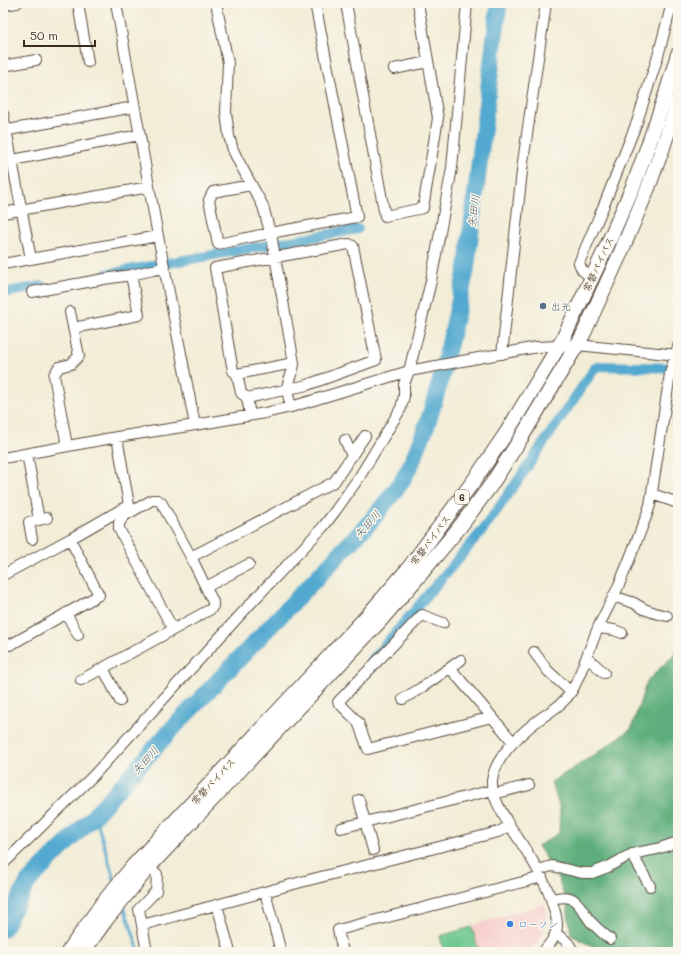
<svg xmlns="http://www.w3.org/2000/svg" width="681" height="955" font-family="Mali,'Klee One',sans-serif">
  <rect width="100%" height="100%" fill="#fbf7ec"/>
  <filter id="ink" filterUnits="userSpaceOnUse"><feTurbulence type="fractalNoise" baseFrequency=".025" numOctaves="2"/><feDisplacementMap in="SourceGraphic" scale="8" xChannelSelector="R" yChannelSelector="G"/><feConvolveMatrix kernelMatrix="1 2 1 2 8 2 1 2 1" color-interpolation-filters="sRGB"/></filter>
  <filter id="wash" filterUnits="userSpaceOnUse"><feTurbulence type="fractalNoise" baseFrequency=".012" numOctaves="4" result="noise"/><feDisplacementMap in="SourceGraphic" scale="16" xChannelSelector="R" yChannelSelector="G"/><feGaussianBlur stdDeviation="0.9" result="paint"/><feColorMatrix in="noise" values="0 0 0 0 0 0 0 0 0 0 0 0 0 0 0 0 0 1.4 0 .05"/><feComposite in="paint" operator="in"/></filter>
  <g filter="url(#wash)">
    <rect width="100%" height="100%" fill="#f2edd7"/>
    <!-- built -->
    <path fill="#f7d0ce" d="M 545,904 L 547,920 L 539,941 L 528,952 L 479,952 L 472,925 Z"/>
    <!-- green -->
    <path fill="#72ca91" stroke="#567a58" d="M 472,927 L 478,949 L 468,952 L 444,952 L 440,936 Z"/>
    <!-- forest -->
    <path fill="#5dae7b" stroke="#4c6c4c" d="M 678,651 L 678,952 L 609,952 L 594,947 L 571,935 L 567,905 L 558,878 L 538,846 L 559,833 L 560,809 L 551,782 L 591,757 L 631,729 L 647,681 Z"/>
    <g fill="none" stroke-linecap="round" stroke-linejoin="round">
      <!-- stream -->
      <path stroke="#53a9cf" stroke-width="3" d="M 95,815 L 115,882
        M 123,904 L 134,936 L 139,952"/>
      <!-- canal -->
      <path stroke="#53a9cf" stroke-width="10" d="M 107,274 L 358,229
        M 3,293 L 42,286
        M 372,660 L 482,531 L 519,479 L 595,368 L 601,366 L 678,368"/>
      <!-- river -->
      <path stroke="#53a9cf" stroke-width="17" d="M 3,929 L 28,882 L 95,815 L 169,732 L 371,521 L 401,483 L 412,462 L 428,422 L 440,382 L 453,329 L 466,271 L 499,3"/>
    </g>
  </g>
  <g filter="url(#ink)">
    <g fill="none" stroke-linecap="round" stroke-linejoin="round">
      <defs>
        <path id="minor" d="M 78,3 L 88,62
          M 116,3 L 158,236 L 195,425
          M 216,3 L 228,63 L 226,112 L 229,136 L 233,150 L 240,164 L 263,206 L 272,240 L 294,363 C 294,371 288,379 287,388 C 287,394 290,401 291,407
          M 346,3 L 385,216 L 423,208 L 438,118 L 418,3
          M 3,5 L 17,3
          M 3,66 L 36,60
          M 394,69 L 428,62
          M 3,114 L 31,259
          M 3,131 L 134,107
          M 3,162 L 139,135
          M 251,185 L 213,192 L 209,200 L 218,244 L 270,233 L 357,217 L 315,3
          M 3,213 L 149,187
          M 3,264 L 158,236
          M 592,278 L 582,270 L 579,263 L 604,205 L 637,122 L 658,56 L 672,3
          M 32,292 L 104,279 L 131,275 L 153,270 L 164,268
          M 73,328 L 139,315 L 131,275
          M 502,354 L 523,162 L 546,3
          M 237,374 L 241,393 L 247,398 L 250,415
          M 247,398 L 307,385 L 376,360 L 353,246 L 349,244 L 215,268 L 233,371 L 237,374 L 294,363
          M 117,437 L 129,505 L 131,509
          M 345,440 L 352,456
          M 67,446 L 54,375 L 59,367 L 71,364 L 79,356 L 70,312
          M 27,454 L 39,520
          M 3,458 L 117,437 L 195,425 L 265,413 L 291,407 L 409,371 L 537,347 L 559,346 L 577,345 L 678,355
          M 652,494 L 678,503
          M 32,539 L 29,522 L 47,518
          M 191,557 L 334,482 L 365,436
          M 3,575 L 70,539 L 129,505
          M 206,587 L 249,564
          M 613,596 L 634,603 L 644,609 L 655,613 L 667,616
          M 66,613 L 78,635
          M 443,623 L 422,615 L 338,702 L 358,722 L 368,749 L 492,717
          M 599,628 L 614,630 L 622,633
          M 3,642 L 10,645 L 99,595 L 70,539
          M 534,652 L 548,671 L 571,692
          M 587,657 L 604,673
          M 103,668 L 120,701
          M 450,668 L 492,717 L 513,742
          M 81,680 L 211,609 L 213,606 L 213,602 L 191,557 L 161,502 L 157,500 L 152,500 L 124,516 L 119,523 L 119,529 L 173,629
          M 403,699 L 421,688 L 461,660
          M 494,794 L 529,785
          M 359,800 L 373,850
          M 341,828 L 493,790
          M 632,854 L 650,886
          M 3,864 L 93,776 L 253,601 L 323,527 L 336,510 L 360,476 L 397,415 L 401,408 L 404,396 L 404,384 L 409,371 L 431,281 L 452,168 L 467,3
          M 538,870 L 552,866 L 582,873 L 592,873 L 608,867 L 626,857 L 636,853 L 657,849 L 678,842
          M 265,892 L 281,952
          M 551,899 C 557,898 564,896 570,898 C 578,900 585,915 591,922 C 597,928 603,934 610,939
          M 217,905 L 230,952
          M 142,925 L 305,881 L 498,832 L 504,829 L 509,825
          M 555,934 C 564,938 569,942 573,952
          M 147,952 L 139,909 L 156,891 L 157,874 L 148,868
          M 343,952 L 338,930 L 542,877
          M 543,952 C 548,946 554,940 556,932 C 559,921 554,909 551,899 C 541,871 524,847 508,823 C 501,811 491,794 492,781 C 495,757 519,735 537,721 C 549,712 563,705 571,692 C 574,688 576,683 578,678 C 585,662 591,645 598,628 C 604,614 612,601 618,587 C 628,564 637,540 646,517 L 650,505 L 670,374 C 672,364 676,356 678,346"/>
        <path id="highway" d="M 68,952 L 101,905 L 133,866 L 368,615 L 408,569 L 475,479 L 507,432 L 563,339 L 606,248 L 634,184 L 650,140 L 666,94 L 678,54
          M 83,952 L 105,921 L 148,868 L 379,622 L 419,576 L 459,528 L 491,485 L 521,438 L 583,335 L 621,252 L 648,188 L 663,147 L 678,102"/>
      </defs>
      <!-- minor casing -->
      <use href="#minor" stroke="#56473a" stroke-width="12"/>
      <!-- highway casing -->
      <use href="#highway" stroke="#56473a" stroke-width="16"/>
      <!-- minor -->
      <use href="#minor" stroke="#fff" stroke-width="10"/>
      <!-- highway -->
      <use href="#highway" stroke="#fff" stroke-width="14"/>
    </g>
  </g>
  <!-- markers -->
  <circle fill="#5c6f8a" stroke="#fbf7ec" stroke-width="1.5" cx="543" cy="306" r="4"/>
  <circle fill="#3f7fe0" stroke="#fbf7ec" stroke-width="1.5" cx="510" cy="924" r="4"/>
  <g text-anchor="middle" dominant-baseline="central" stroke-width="3" stroke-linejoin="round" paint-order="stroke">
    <!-- shield labels -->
    <rect fill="#fbf7ec" stroke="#75685c" stroke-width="1" x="455" y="490" width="14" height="14" rx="3"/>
    <g font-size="9" font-weight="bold" fill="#3b2a1e">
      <text x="462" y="497">6</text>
    </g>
    <!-- street labels -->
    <g font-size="10" fill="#3b2a1e" stroke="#fbf7ec">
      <text transform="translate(598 264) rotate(-65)">常磐バイパス</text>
      <text transform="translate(430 540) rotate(-53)">常磐バイパス</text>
      <text transform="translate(213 781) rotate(-47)">常磐バイパス</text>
    </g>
    <!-- service labels -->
    <g font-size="10" fill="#4e5e75" stroke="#fbf7ec" text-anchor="start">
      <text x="551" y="306">出光</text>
    </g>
    <!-- shop labels -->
    <g font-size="10" fill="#366cbe" stroke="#fbf7ec" text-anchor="start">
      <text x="518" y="924">ローソン</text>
    </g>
    <!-- water labels -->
    <g font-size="11" font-style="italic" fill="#455d65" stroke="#fbf7ec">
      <text transform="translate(473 211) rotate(-83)">矢田川</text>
      <text transform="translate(367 524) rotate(-49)">矢田川</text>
      <text transform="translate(145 760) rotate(-48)">矢田川</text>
    </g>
  </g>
  <!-- margin -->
  <rect width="681" height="955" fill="none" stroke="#fbf7ec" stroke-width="16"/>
  <!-- scale -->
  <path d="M24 40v6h71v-6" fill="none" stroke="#3b2a1e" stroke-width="2"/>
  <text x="30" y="40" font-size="12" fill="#3b2a1e" stroke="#fbf7ec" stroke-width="3" paint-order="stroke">50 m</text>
</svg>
